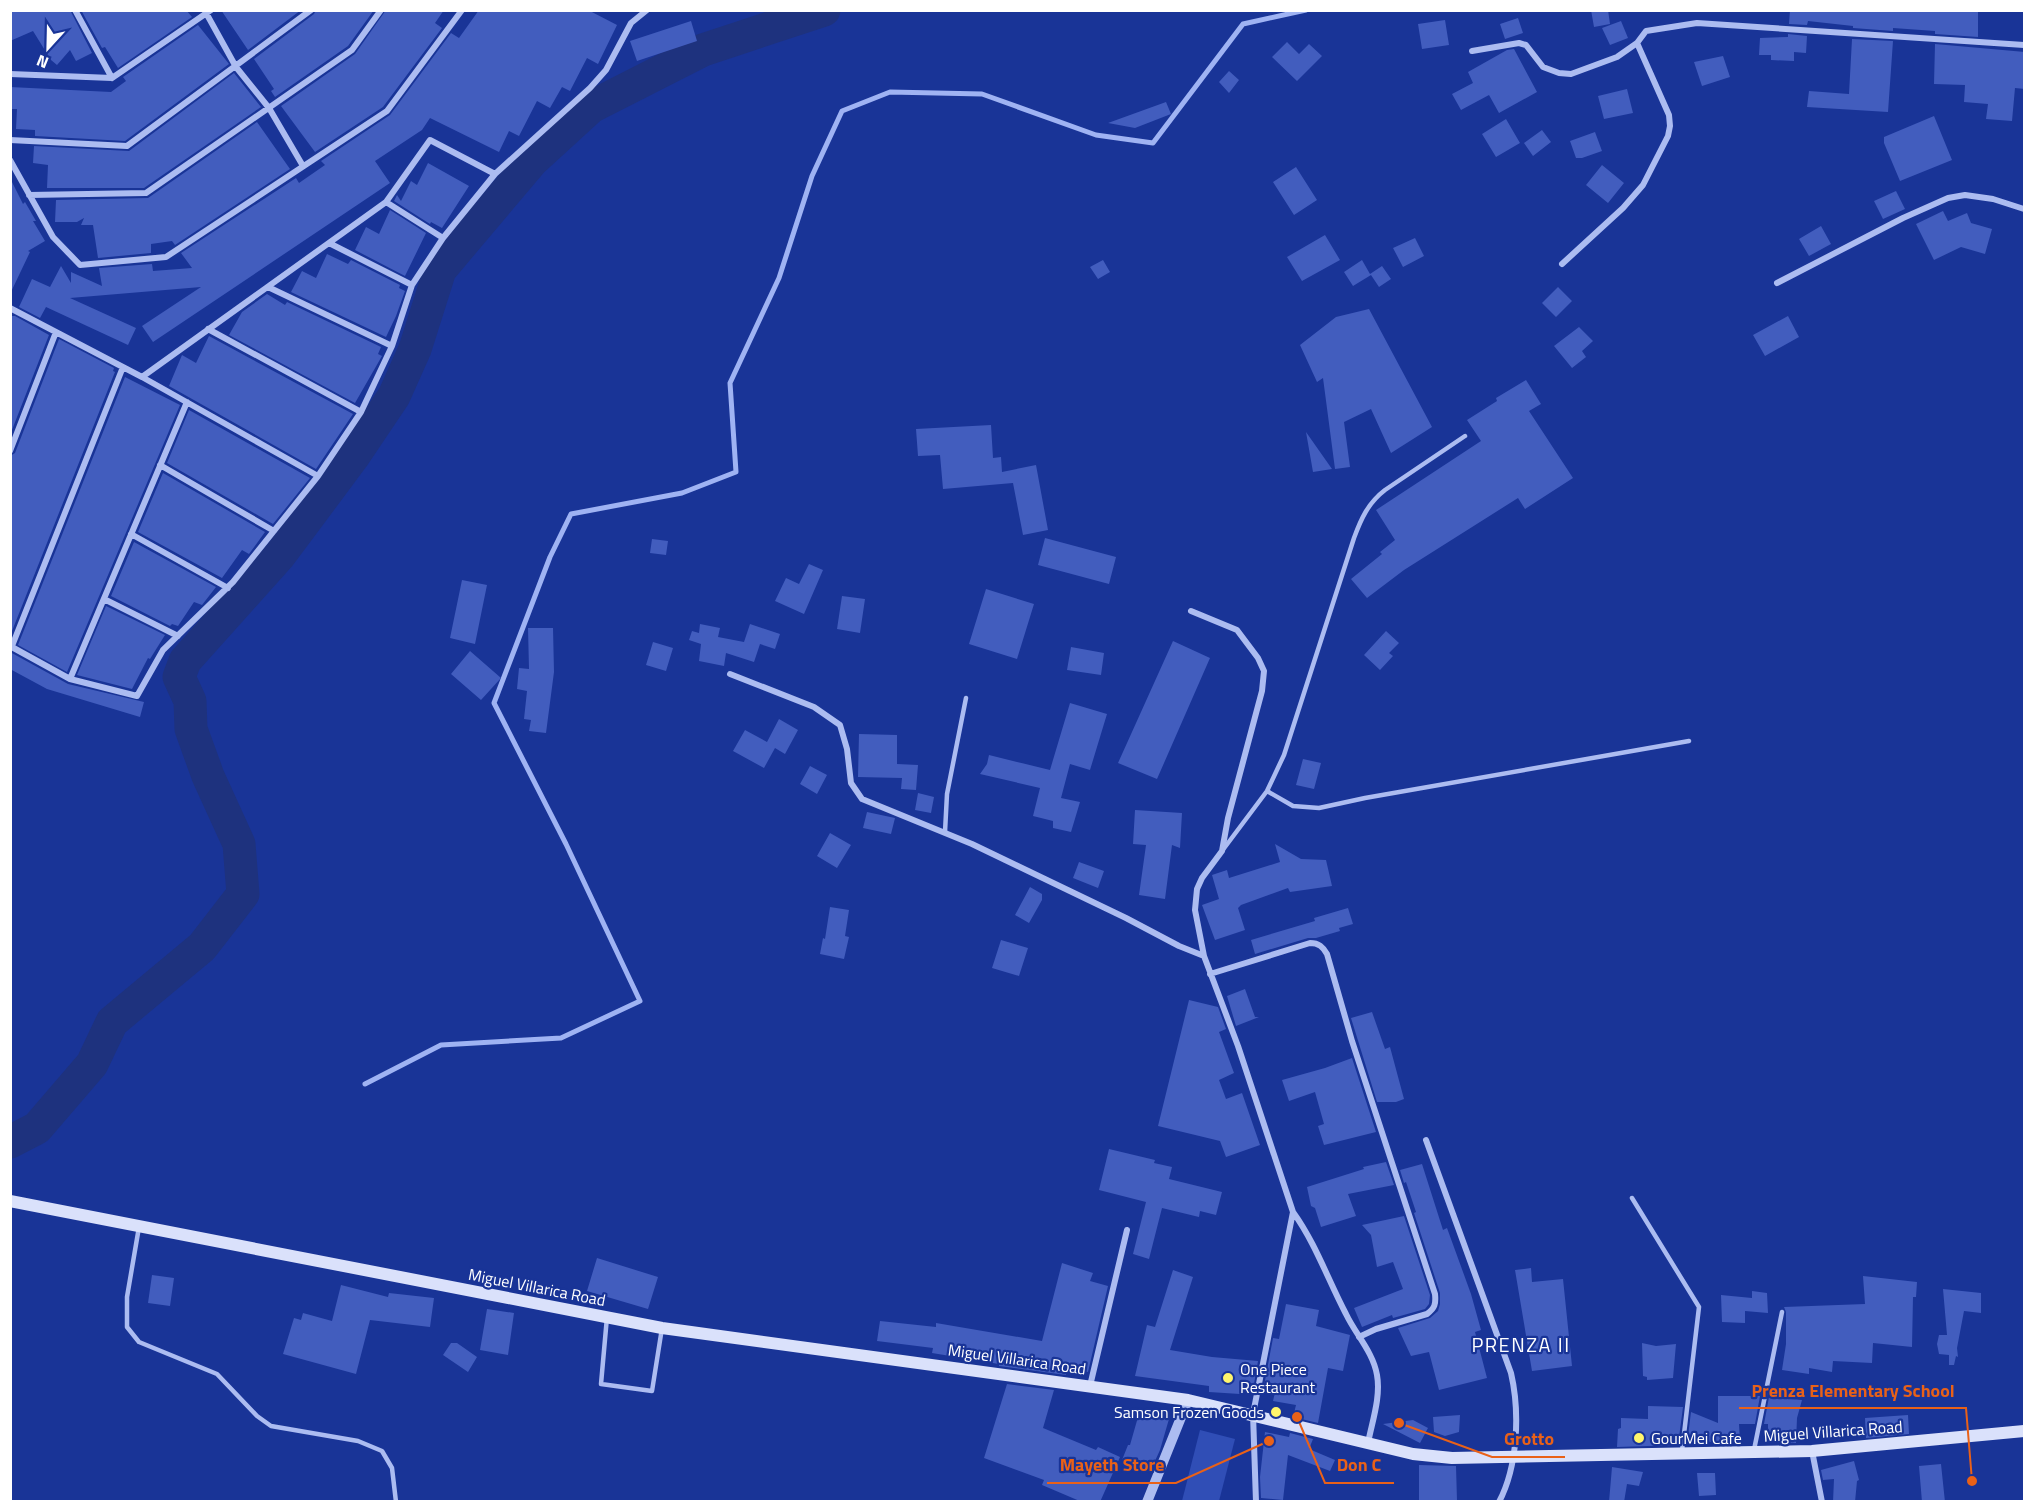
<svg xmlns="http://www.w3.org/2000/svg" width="2035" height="1512" font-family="'Titillium Web',sans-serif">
  <rect width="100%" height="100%" fill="#193497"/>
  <!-- green -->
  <path fill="#304eb6" d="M 1200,1430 L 1235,1439 L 1219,1501 L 1182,1501 Z"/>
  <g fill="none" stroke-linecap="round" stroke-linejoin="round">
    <!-- stream -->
    <path stroke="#9fb3f3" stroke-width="5" d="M 365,1084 L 441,1045 L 561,1038 L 640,1001 L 566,844 L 494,703 L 550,557 L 571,514 L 682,493 L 736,472 L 730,383 L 779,278 L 812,176 L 842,111 L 890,92 L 982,94 L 1096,135 L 1153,143 L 1243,24 L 1306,10"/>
    <!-- river -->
    <path stroke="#1e327e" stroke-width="33" d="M 10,1142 L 37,1128 L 92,1064 L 112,1022 L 202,947 L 243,894 L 239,844 L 208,776 L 191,729 L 190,701 L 179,677 L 185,661 L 280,555 L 353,457 L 394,396 L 415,349 L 440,270 L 532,161 L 591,107 L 703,50 L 824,10"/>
  </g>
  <!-- building -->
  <path fill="#425dbe" d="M 10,10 L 70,10 L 92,53 L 76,61 L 70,50 L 57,65 L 51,60 L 33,31 L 10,41 Z
    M 81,10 L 186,10 L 192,17 L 118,68 L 105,47 L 102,48 Z
    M 221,10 L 301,10 L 248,50 Z
    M 316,10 L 374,10 L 348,46 L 275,97 L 271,91 L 274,89 L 254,59 L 314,14 Z
    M 386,10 L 444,10 L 435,23 L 442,28 L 383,107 L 315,152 L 281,106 L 355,54 Z
    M 479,10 L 588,10 L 617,25 L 598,64 L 587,58 L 570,91 L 562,87 L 550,108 L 537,101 L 519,136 L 509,131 L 499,152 L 430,118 L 422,130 L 375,161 L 390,183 L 153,342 L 142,326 L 201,287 L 70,298 L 136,328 L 128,345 L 46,307 L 40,318 L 19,307 L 32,279 L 50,287 L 61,266 L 71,283 L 71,272 L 102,286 L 99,268 L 152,264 L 153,271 L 192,268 L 181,253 L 296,178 L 299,183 L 325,165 L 321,161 L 390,115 L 451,33 L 459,38 Z
    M 1591,10 L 1608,10 L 1610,24 L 1594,27 Z
    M 1790,10 L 1978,10 L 1978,37 L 1935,34 L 1935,31 L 1893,28 L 1893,31 L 1853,28 L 1853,26 L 1808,21 L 1807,25 L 1789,24 Z
    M 1518,18 L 1523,33 L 1505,39 L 1500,24 Z
    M 1445,20 L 1449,45 L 1422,49 L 1418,24 Z
    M 691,21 L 697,41 L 637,61 L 630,41 Z
    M 1621,21 L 1628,38 L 1610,45 L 1602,28 Z
    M 198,25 L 229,64 L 125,141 L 35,136 L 35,130 L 16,129 L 17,109 L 10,109 L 10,87 L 111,92 L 126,81 L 123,77 Z
    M 1788,34 L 1807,36 L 1806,53 L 1794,52 L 1794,61 L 1771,60 L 1771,55 L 1759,55 L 1760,38 L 1788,37 Z
    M 1852,39 L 1893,41 L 1888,112 L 1807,107 L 1809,91 L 1849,94 Z
    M 1287,42 L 1299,54 L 1309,44 L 1322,56 L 1297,81 L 1272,57 Z
    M 1935,44 L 2025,52 L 2025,89 L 2015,88 L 2012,121 L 1986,119 L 1988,104 L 1964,102 L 1965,85 L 1934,84 Z
    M 1514,49 L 1537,92 L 1499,113 L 1489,95 L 1461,110 L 1452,94 L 1473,83 L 1468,72 L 1507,50 Z
    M 1723,56 L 1730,77 L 1702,86 L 1694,62 Z
    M 1229,71 L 1239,80 L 1229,93 L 1219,82 Z
    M 234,73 L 261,107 L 144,188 L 47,188 L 48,165 L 33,163 L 34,146 L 129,151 Z
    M 1627,89 L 1633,113 L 1604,119 L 1598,96 Z
    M 1166,102 L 1171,114 L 1135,128 L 1108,123 Z
    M 1934,116 L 1952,160 L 1900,181 L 1884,143 L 1884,137 Z
    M 1506,119 L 1520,143 L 1496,157 L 1482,134 Z
    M 257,122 L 290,169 L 175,245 L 172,241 L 151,244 L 151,253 L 98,258 L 93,225 L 81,225 L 84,218 L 77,222 L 55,222 L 56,200 L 148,198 Z
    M 1542,130 L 1551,142 L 1533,156 L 1524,143 Z
    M 1595,132 L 1602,151 L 1582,158 L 1576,158 L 1570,141 Z
    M 428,163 L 469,186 L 442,228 L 431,222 L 430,224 L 394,201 L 397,195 L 401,201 L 411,181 L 417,185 Z
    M 1602,165 L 1624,183 L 1608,203 L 1586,185 Z
    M 1296,167 L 1317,200 L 1294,215 L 1273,182 Z
    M 10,178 L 23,204 L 25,202 L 36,221 L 33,221 L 45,241 L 28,251 L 30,252 L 10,294 Z
    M 1896,191 L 1905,209 L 1883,219 L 1874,201 Z
    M 390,210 L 426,233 L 405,276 L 355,250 L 366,227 L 379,234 Z
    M 1943,211 L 1948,221 L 1967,213 L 1971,223 L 1992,229 L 1985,254 L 1961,247 L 1934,260 L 1916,224 Z
    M 1821,226 L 1831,244 L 1809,256 L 1799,239 Z
    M 1325,235 L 1340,260 L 1302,281 L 1287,257 Z
    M 1415,238 L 1424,256 L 1403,267 L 1393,248 Z
    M 327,254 L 348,264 L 351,260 L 400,285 L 399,288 L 405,291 L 396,316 L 386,337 L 291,292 L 302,271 L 316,278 Z
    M 1103,260 L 1110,272 L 1098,279 L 1090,267 Z
    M 1362,260 L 1370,274 L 1382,266 L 1391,279 L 1379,287 L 1371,275 L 1353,286 L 1344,272 Z
    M 1558,287 L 1572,301 L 1556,317 L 1542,303 Z
    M 267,294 L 285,305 L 287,302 L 381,347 L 378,354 L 382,356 L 355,403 L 229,335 L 242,312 Z
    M 1369,309 L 1432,427 L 1391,453 L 1371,409 L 1344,422 L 1350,467 L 1335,469 L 1323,378 L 1317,382 L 1300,345 L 1336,317 Z
    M 10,316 L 15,316 L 49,335 L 10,435 Z
    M 1788,316 L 1799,337 L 1765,356 L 1753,335 Z
    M 1579,327 L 1593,341 L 1582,351 L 1586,357 L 1572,368 L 1554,346 Z
    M 209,336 L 353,414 L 316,469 L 169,386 L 182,355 L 196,363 Z
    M 59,339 L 114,368 L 113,371 L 115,372 L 10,636 L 10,456 L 15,453 Z
    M 125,377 L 180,405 L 67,672 L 18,645 Z
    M 1526,380 L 1541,404 L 1529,411 L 1573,478 L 1525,509 L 1518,498 L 1404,570 L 1367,598 L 1351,579 L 1382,554 L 1380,552 L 1395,540 L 1376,510 L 1481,441 L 1467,420 L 1497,401 L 1496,398 Z
    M 189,410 L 310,478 L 273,524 L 167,463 Z
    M 991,425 L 993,458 L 1001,457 L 1002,472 L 1036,465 L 1048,530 L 1023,535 L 1013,483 L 943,489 L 940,455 L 918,456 L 916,429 Z
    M 1306,432 L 1332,469 L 1313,472 Z
    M 163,473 L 265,532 L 249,554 L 242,550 L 222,578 L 138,532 Z
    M 1045,538 L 1116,557 L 1109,584 L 1038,565 Z
    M 652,539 L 668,541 L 666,555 L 650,553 Z
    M 134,542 L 216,587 L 202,605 L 194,602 L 178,626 L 172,624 L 170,626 L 111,596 Z
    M 809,564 L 823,570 L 804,614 L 775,601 L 786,578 L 799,584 Z
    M 462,580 L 487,585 L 475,644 L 450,638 Z
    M 986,589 L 1034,604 L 1017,659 L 969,644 Z
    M 842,596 L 865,599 L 860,633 L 837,629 Z
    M 106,606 L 165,635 L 150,659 L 148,658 L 132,689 L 77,675 Z
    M 700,624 L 720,628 L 718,637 L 744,642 L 750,624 L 780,634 L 775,649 L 760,644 L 754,662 L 726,653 L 724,666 L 699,661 L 701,644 L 689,640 L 692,631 L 699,633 Z
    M 528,628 L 553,628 L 554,672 L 546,733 L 529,731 L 531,720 L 524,719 L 527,691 L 517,689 L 519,668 L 529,669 Z
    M 1386,631 L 1399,643 L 1389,653 L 1393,656 L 1380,670 L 1364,655 Z
    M 1173,641 L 1210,658 L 1157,779 L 1118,763 Z
    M 653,642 L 673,648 L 666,671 L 646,665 Z
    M 1071,647 L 1104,653 L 1101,675 L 1067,670 Z
    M 470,651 L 501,678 L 481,700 L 451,674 Z
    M 10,652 L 68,684 L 144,702 L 140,717 L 47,689 L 10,669 Z
    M 1070,703 L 1107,714 L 1090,770 L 1070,764 L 1061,798 L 1080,802 L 1071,832 L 1053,828 L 1053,821 L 1033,816 L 1040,788 L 980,774 L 987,764 L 989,755 L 1050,770 Z
    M 779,719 L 798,730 L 785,754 L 775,748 L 764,768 L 733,751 L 745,730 L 767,742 Z
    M 859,734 L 897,735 L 897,764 L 918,765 L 916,790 L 901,789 L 902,778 L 858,777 Z
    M 1303,759 L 1321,763 L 1314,789 L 1296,785 Z
    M 810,766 L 827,775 L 817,794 L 800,784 Z
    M 918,793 L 934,797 L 931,813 L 915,810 Z
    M 1135,810 L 1182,813 L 1180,848 L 1172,845 L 1165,899 L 1139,895 L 1146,845 L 1133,844 Z
    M 867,812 L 895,818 L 891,834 L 863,828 Z
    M 830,833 L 851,845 L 837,868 L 817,856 Z
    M 1275,844 L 1301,859 L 1326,860 L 1332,886 L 1290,892 L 1288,888 L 1241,905 L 1238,908 L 1245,930 L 1215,940 L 1202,905 L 1219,899 L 1212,875 L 1227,870 L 1229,878 L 1280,862 Z
    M 1079,862 L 1104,871 L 1098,888 L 1073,878 Z
    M 1030,887 L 1042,894 L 1042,900 L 1029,923 L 1015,915 Z
    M 830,907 L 849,910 L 845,936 L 849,937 L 844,959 L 820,954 L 823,938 L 825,939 Z
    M 1348,908 L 1353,924 L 1339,928 L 1340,931 L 1316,938 L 1308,938 L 1255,954 L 1251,940 L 1315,921 L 1314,918 Z
    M 1001,940 L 1028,948 L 1019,976 L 992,968 Z
    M 1245,989 L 1255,1017 L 1259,1017 L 1236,1026 L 1227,996 Z
    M 1189,1000 L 1218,1007 L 1226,1029 L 1219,1032 L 1234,1073 L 1219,1080 L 1226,1099 L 1242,1093 L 1260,1145 L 1226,1157 L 1220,1141 L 1158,1126 Z
    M 1372,1012 L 1385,1049 L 1390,1047 L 1404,1099 L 1396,1102 L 1377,1102 L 1351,1018 Z
    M 1352,1058 L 1376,1132 L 1324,1145 L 1318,1126 L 1324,1124 L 1315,1092 L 1289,1101 L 1282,1080 L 1325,1068 Z
    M 1109,1149 L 1155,1160 L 1154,1163 L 1172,1167 L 1169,1179 L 1222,1192 L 1216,1215 L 1200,1211 L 1199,1217 L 1162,1208 L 1149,1259 L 1133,1254 L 1146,1202 L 1099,1190 Z
    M 1386,1162 L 1394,1185 L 1348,1194 L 1356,1216 L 1321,1227 L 1315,1208 L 1311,1206 L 1307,1187 L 1364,1169 L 1363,1167 Z
    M 1422,1164 L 1443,1230 L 1447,1228 L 1471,1294 L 1481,1330 L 1475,1332 L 1487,1378 L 1439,1390 L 1429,1352 L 1411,1356 L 1398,1328 L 1430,1318 L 1438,1311 L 1440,1304 L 1440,1293 L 1414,1213 L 1416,1212 L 1406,1182 L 1404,1183 L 1400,1170 Z
    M 1404,1216 L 1430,1295 L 1429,1304 L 1425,1309 L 1393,1318 L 1392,1315 L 1362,1327 L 1354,1308 L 1403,1289 L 1393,1262 L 1377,1267 L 1371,1235 L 1362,1225 Z
    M 597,1258 L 658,1277 L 648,1309 L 587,1291 Z
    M 1062,1263 L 1093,1273 L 1090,1281 L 1108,1286 L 1088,1372 L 1067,1369 L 1066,1375 L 999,1366 L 999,1364 L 932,1353 L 933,1348 L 877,1341 L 880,1321 L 936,1327 L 936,1323 L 1042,1341 Z
    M 1531,1268 L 1532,1282 L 1563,1279 L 1572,1366 L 1532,1371 L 1515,1270 Z
    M 1173,1270 L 1193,1277 L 1170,1350 L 1212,1357 L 1258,1361 L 1254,1384 L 1241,1382 L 1240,1394 L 1209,1392 L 1209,1386 L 1135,1376 L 1147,1325 L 1155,1327 Z
    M 152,1275 L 174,1278 L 170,1306 L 148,1303 Z
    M 1863,1276 L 1917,1282 L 1916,1297 L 1913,1297 L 1912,1347 L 1873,1343 L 1872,1363 L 1833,1361 L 1832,1372 L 1809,1368 L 1809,1374 L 1782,1370 L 1786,1344 L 1786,1312 L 1784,1307 L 1865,1304 Z
    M 341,1285 L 388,1297 L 389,1293 L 434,1298 L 430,1327 L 370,1320 L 356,1374 L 283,1354 L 294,1318 L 301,1320 L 303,1313 L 332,1321 Z
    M 1943,1289 L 1981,1293 L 1981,1313 L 1964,1311 L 1957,1348 L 1958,1357 L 1956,1356 L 1954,1365 L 1949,1365 L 1949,1355 L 1939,1354 L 1937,1344 L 1939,1335 L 1947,1335 Z
    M 1752,1291 L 1767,1293 L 1768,1313 L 1745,1311 L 1745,1323 L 1722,1322 L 1721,1295 L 1752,1298 Z
    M 1286,1304 L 1319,1310 L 1316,1326 L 1350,1335 L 1343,1371 L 1328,1368 L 1318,1423 L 1293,1417 L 1296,1405 L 1273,1401 L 1276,1388 L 1264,1386 L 1273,1338 L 1279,1339 Z
    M 487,1309 L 514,1313 L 508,1355 L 480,1350 Z
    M 451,1343 L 457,1343 L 477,1357 L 468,1372 L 443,1355 Z
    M 1642,1343 L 1656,1346 L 1676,1344 L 1673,1378 L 1647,1380 L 1647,1377 L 1643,1376 Z
    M 1007,1384 L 1054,1390 L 1043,1428 L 1096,1450 L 1098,1447 L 1120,1457 L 1100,1502 L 1082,1502 L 1042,1485 L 1044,1480 L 984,1458 Z
    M 1718,1396 L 1760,1396 L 1755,1424 L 1739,1424 L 1740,1441 L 1711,1442 L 1688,1436 L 1691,1412 L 1718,1423 Z
    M 1769,1397 L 1802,1400 L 1797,1418 L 1796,1443 L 1768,1441 L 1768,1424 L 1764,1424 Z
    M 1648,1406 L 1683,1407 L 1678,1445 L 1617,1447 L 1618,1429 L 1621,1428 L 1621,1418 L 1648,1419 Z
    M 1140,1410 L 1169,1419 L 1160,1450 L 1150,1472 L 1122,1460 L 1128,1445 L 1130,1445 Z
    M 1460,1415 L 1459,1432 L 1445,1436 L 1434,1432 L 1433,1417 Z
    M 1908,1415 L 1909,1434 L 1866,1438 L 1865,1418 Z
    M 1413,1420 L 1428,1428 L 1420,1443 L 1383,1424 Z
    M 1265,1432 L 1289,1437 L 1290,1433 L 1313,1439 L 1309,1449 L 1335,1460 L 1330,1471 L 1288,1455 L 1283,1500 L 1261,1498 L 1260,1477 Z
    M 1854,1461 L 1859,1480 L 1857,1481 L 1855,1502 L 1833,1502 L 1834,1479 L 1823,1480 L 1821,1470 Z
    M 1941,1464 L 1945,1502 L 1922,1502 L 1919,1466 Z
    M 1419,1465 L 1456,1466 L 1457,1501 L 1419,1501 Z
    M 1612,1467 L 1643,1472 L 1639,1486 L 1627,1484 L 1624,1502 L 1609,1502 Z
    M 1697,1473 L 1715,1473 L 1716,1495 L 1699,1496 Z"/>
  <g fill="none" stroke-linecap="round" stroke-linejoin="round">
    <!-- service -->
    <path stroke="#acbcf1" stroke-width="4.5" d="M 1267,791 L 1293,806 L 1319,808 L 1365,798 L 1689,741
      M 945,832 L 947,794 L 966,698
      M 1222,851 L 1267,791 L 1284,755 L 1354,538 C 1361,519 1368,503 1385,490 L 1465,436
      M 1632,1198 L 1699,1307 L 1682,1451
      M 139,1227 L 127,1297 L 127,1327 L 139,1342 L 217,1374 L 257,1416 L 271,1426 L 358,1441 L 382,1451 L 392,1468 L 396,1502
      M 607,1317 L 601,1384 L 652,1391 L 662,1328
      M 1754,1450 L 1782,1312"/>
    <!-- minor -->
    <path stroke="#acbcf1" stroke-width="6" d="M 75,10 L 112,78
      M 205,11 L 236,67 L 269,108 L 303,166
      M 1472,51 L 1519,43 L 1526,45 L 1543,67 L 1559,73 L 1571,74 L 1617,57 L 1637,43 L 1646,31 L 1697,23 L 2024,45
      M 10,74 L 112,78 L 211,10
      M 10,140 L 127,146 L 311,10
      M 10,160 L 53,237 L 80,265 L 166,257 L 387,111 L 462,10
      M 29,195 L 146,193 L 352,50 L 381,10
      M 386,202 L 443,238
      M 329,243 L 412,285
      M 1562,264 L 1623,208 L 1643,185 L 1668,136 L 1670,126 L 1669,115 L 1637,43
      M 1777,283 L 1903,218 L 1948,198 L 1965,195 L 1993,199 L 2024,209
      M 268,287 L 392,346
      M 10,308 L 142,377 L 386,202 L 430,140 L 495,174
      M 208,329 L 361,412
      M 142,377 L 318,476
      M 10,451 L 56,332
      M 160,465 L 274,531
      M 131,534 L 228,588
      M 104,599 L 178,636
      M 1191,611 L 1237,630 L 1258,658 L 1264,671 L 1262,691 L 1228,818 L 1222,851 L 1202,878 L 1197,889 L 1195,910 L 1204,956 L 1238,1046 L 1293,1212 C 1316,1244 1328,1280 1346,1314 C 1356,1335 1373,1352 1377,1375 C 1381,1397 1372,1422 1368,1443
      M 10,646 L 70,679 L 137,696 L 163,650 L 233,582 L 318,476 L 361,412 L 392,346 L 412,285 L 443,238 L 495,174 L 590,88 L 606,70 L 631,23 L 647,10
      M 12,646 L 123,367
      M 730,674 L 814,707 L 840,725 L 847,749 L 851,783 L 862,799 L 972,844 L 1126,918 L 1179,946 L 1204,956
      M 70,679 L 187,402
      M 1210,974 L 1310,943 C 1319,943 1323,947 1327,954 L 1352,1041 L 1435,1294 C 1436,1304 1435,1308 1427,1314 L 1376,1329 L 1359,1337
      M 1426,1140 L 1511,1373 C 1520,1412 1518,1466 1499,1502
      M 1090,1386 L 1127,1230
      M 1812,1451 L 1822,1502
      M 1256,1502 L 1253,1414 L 1293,1212"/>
    <!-- tertiary -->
    <path stroke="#acbcf1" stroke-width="10" d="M 1147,1502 L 1188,1400"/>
    <!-- secondary -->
    <path stroke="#dae1fb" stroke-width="12" d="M 10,1201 L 662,1328 L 1188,1400 L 1413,1454 L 1452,1458 L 1812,1451 L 2024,1431"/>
  </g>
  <!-- markers -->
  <g fill="#fff56c" stroke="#193497" stroke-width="2">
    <circle cx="1228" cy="1378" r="6"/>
    <circle cx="1276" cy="1412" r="6"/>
    <circle cx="1639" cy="1438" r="6"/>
  </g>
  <g text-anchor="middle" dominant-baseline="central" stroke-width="4.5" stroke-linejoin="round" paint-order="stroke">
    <!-- street labels -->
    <g font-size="16" fill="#fff" stroke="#193497">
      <text transform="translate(537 1287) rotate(11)">Miguel Villarica Road</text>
      <text transform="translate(1017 1359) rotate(8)">Miguel Villarica Road</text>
      <text transform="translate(1833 1431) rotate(-4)">Miguel Villarica Road</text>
    </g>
    <!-- poi labels -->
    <g font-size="16" fill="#fff" stroke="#193497" text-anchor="start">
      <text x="1240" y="1369">One Piece<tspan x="1240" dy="18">Restaurant</tspan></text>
      <text x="1264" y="1412" text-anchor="end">Samson Frozen Goods</text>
      <text x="1651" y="1438">GourMei Cafe</text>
    </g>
    <!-- quarter labels -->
    <g font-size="20" letter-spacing="1.5" fill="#fff" stroke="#193497">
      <text x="1521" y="1344">PRENZA II</text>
    </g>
  </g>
  <!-- callouts -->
  <path fill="none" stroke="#e96118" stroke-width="2" d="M1972 1481L1966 1408H1739M1399 1423L1492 1457H1565M1269 1441L1176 1483H1047M1297 1417L1325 1483H1394"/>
  <g fill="#e96118" stroke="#193497" stroke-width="2">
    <circle cx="1972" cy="1481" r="6"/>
    <circle cx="1399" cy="1423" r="6"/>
    <circle cx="1269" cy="1441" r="6"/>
    <circle cx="1297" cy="1417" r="6"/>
  </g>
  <g font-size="18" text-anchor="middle" font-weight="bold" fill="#e96118" stroke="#193497" stroke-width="4.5" stroke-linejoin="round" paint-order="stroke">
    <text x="1853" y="1397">Prenza Elementary School</text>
    <text x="1529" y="1445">Grotto</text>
    <text x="1112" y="1471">Mayeth Store</text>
    <text x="1359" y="1471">Don C</text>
  </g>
  <!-- border -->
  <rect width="2035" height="1512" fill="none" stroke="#ffffff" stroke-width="24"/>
  <!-- north arrow -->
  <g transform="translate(48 48) rotate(202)" stroke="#193497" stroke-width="4.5" paint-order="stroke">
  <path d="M0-4.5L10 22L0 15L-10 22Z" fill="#ffffff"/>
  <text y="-9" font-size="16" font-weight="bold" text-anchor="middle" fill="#ffffff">N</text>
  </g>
</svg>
